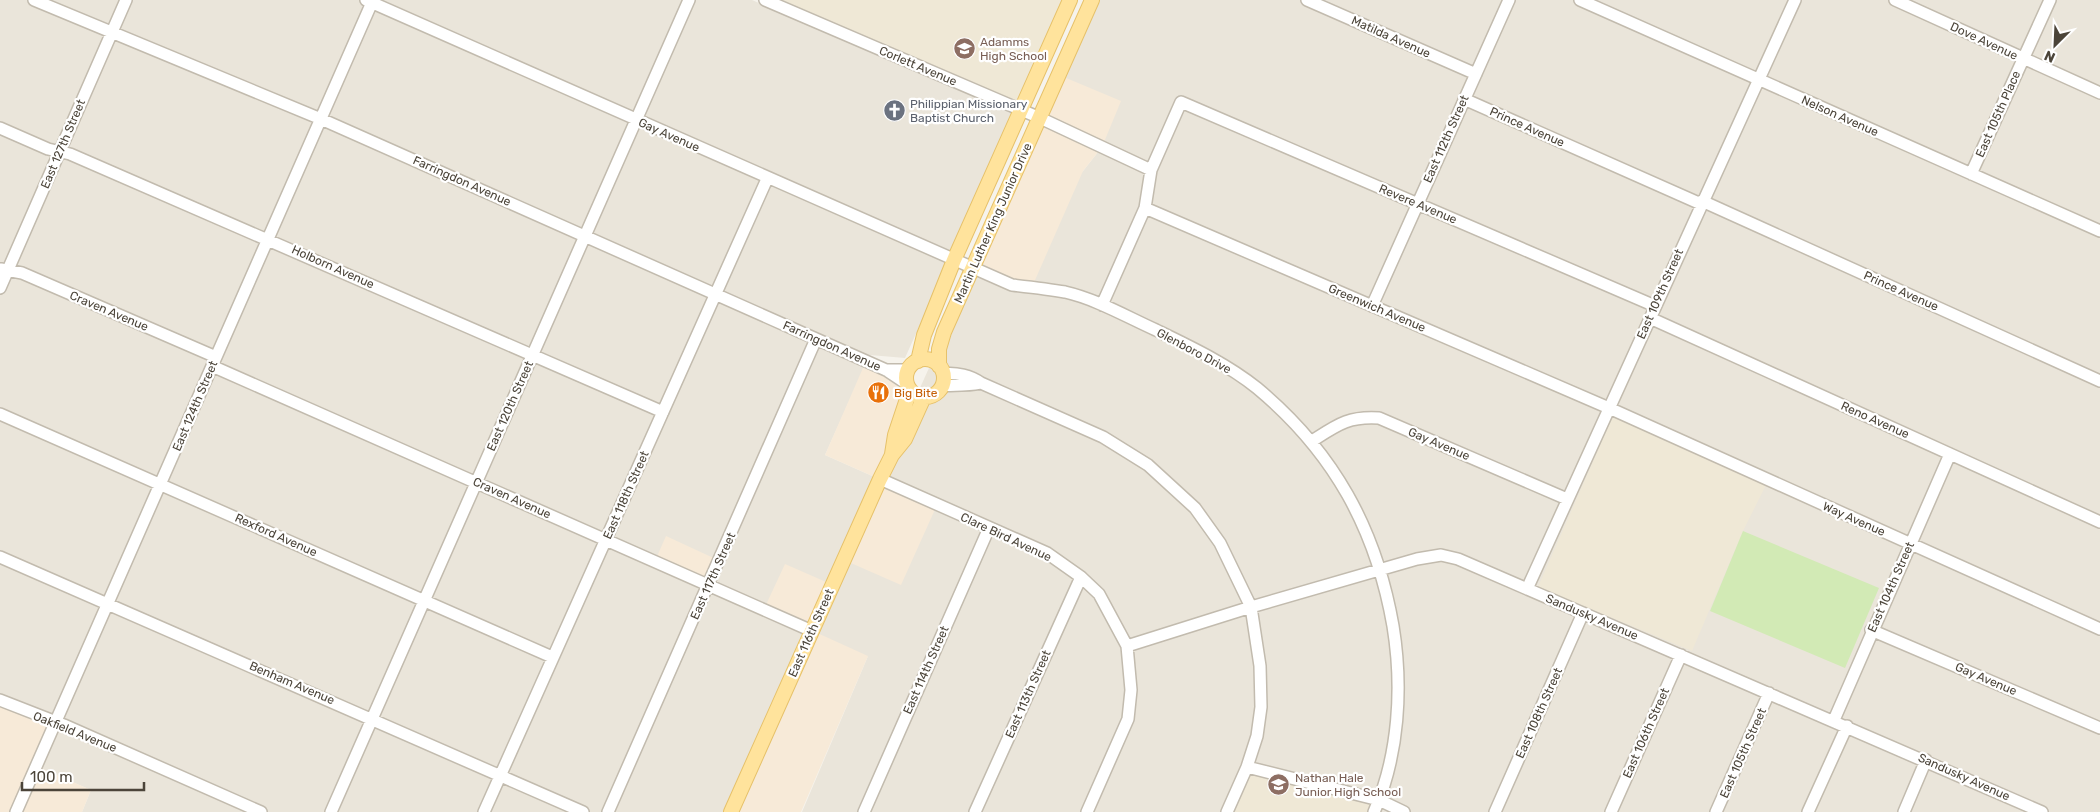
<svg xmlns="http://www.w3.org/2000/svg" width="2100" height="812" font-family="Rubik,sans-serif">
  <rect width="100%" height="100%" fill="#f6f3ec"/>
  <!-- residential -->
  <path fill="#eae5da" d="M 0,0 L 752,0 L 1015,113 L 905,358 L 870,355 L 825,455 L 879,479 L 974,268 L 1083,171 L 1102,147 L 1059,75 L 1092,0 L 2100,0 L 2100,812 L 802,812 L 868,656 L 731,812 L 82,812 L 91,790 L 35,766 L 0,707 Z"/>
  <!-- commercial -->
  <path fill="#f7ead8" d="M 1059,75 L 1121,101 L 1102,147 L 1083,171 L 1032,287 L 974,268 Z
    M 866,361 L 907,384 L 880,479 L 937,505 L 901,585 L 844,560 L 879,479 L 825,455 Z
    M 666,536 L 720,561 L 709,585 L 655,561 Z
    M 785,564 L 833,585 L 813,631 L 868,656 L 801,812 L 731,812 L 812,631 L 764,609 Z
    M 0,700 L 50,721 L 36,766 L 91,790 L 82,812 L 0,812 Z"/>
  <!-- education -->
  <path fill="#efe8d6" d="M 765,0 L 1070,0 L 1022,110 Z
    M 1613,416 L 1766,485 L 1743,531 L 1692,651 L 1538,587 Z
    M 1247,767 L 1379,800 L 1374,812 L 1227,812 Z"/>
  <!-- green -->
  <path fill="#d2eab5" d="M 1743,531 L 1879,588 L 1845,668 L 1710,611 Z"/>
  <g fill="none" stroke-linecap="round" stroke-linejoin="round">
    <defs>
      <path id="minor" d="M 34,0 L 321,119 L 886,370 L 907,384
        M 366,0 L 1012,285 C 1030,287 1048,289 1065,292 C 1096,299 1127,317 1156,330 C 1191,347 1227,364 1257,388 C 1334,452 1376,529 1393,626 C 1403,687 1399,755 1374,812
        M 765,0 L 1040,118 L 1151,170
        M 1307,0 L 1476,74
        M 1580,0 L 2100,231
        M 1895,0 L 2100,93
        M 1464,99 L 1701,204
        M 0,128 L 48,149 L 70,154 L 663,412
        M 1971,174 L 2050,0
        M 1702,201 L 2100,381
        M 1145,208 L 1609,408 L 2100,629
        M 1,269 L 22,273 L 216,357
        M 0,288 L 126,0
        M 1102,305 L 1145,208 L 1151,170 L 1181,102 L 1655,306
        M 1372,306 L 1509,0
        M 1650,318 L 2100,522
        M 212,366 L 812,631
        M 886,370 L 908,370
        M 943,374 C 956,372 971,376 981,383 L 1103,437 L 1148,465 L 1195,508 L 1220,543 L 1251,607 L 1260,666 L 1261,707 L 1257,736 L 1247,767 L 1227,812
        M 942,385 C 948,386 976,385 981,383
        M 0,414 L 552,657
        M 1312,441 C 1337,425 1348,416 1379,418 L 1567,499
        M 880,479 L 1047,553 L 1081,577 L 1099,594 L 1127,646 L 1131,690 L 1128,719 L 1087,812
        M 0,557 L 583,812
        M 1527,589 L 1795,0
        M 1871,630 L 2100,728
        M 1127,646 L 1251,607 L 1417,559 L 1441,555 L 1458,559 L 2042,812
        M 0,700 L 64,725 L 261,812
        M 1834,720 L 1950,454
        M 1247,767 L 1379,800 L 1404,812
        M 16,812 L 373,0
        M 331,812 L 689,0
        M 484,812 L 767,179
        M 608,812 L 816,339
        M 864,812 L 989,528
        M 975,812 L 1081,577
        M 1495,812 L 1583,613
        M 1611,812 L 1681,655
        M 1716,812 L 1769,693
        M 1808,812 L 1847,726
        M 1904,812 L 1926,760"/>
      <path id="major" d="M906 378a19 19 0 1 1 38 0a19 19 0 1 1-38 0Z
        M 918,361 L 924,335 L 954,260 L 1070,0
        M 939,366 L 939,349 L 944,332 L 1092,0
        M 892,454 L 895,435 L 910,390
        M 731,812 L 880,479 L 892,455 L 905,439 L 924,397"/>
    </defs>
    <!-- minor casing -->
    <use href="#minor" stroke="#c2bbae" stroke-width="14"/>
    <!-- major casing -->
    <use href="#major" stroke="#e6c16a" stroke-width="16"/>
    <!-- minor -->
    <use href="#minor" stroke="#fff" stroke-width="11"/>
    <!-- major -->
    <use href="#major" stroke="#ffe39c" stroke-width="14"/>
  </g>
  <!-- icons -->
  <defs>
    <symbol id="school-disc" viewBox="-11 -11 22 22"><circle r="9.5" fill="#8d6e63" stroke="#fff"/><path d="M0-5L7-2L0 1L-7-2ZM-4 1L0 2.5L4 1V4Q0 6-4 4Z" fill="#fff"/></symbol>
    <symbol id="church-disc" viewBox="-11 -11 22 22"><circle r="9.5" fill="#6b7280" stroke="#fff"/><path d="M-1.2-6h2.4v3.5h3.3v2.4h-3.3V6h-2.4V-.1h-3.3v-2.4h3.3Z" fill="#fff"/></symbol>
    <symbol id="restaurant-disc" viewBox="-11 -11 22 22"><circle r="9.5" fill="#e8710a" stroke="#fff"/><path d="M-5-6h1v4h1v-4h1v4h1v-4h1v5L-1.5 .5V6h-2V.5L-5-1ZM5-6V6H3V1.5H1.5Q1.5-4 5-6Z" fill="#fff"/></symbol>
  </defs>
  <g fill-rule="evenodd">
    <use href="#school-disc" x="952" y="36" width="25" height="25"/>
    <use href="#church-disc" x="882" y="98" width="25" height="25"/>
    <use href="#restaurant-disc" x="866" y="380" width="25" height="25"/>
    <use href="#school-disc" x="1266" y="772" width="25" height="25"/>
  </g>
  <g text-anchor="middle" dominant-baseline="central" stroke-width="4.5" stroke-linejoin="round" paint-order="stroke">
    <!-- street labels -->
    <g font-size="12" fill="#4b4439" stroke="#fff">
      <text transform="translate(1391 37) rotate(24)">Matilda Avenue</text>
      <text transform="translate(1984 41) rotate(25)">Dove Avenue</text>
      <text transform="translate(918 66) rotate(23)">Corlett Avenue</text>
      <text transform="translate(1998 114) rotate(-66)">East 105th Place</text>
      <text transform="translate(1840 116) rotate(24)">Nelson Avenue</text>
      <text transform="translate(1527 127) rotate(24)">Prince Avenue</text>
      <text transform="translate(669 135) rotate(24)">Gay Avenue</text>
      <text transform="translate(1446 139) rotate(-66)">East 112th Street</text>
      <text transform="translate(63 144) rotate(-67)">East 127th Street</text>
      <text transform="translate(462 181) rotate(24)">Farringdon Avenue</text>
      <text transform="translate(1418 204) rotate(23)">Revere Avenue</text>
      <text transform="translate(993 223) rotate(-66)">Martin Luther King Junior Drive</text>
      <text transform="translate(333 267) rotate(24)">Holborn Avenue</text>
      <text transform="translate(1901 291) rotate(24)">Prince Avenue</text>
      <text transform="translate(1660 294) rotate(-66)">East 109th Street</text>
      <text transform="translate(1377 308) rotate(23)">Greenwich Avenue</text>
      <text transform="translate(109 311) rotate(23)">Craven Avenue</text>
      <text transform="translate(832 346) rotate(24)">Farringdon Avenue</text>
      <text transform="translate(1194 351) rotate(28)">Glenboro Drive</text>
      <text transform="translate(195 406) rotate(-67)">East 124th Street</text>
      <text transform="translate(510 406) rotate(-66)">East 120th Street</text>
      <text transform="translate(1875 420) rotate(24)">Reno Avenue</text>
      <text transform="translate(1439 444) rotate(23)">Gay Avenue</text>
      <text transform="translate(626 495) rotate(-66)">East 118th Street</text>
      <text transform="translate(512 498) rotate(24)">Craven Avenue</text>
      <text transform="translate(1854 519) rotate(24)">Way Avenue</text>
      <text transform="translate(276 535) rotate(24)">Rexford Avenue</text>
      <text transform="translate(1006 537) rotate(25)">Clare Bird Avenue</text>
      <text transform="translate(713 576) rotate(-66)">East 117th Street</text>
      <text transform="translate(1891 587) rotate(-66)">East 104th Street</text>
      <text transform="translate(1592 617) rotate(23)">Sandusky Avenue</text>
      <text transform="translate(811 633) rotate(-66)">East 116th Street</text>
      <text transform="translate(926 670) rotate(-66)">East 114th Street</text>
      <text transform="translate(1986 679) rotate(23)">Gay Avenue</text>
      <text transform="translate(292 683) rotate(23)">Benham Avenue</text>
      <text transform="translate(1028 694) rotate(-66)">East 113th Street</text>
      <text transform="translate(1539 713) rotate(-66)">East 108th Street</text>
      <text transform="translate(75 732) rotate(22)">Oakfield Avenue</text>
      <text transform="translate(1646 733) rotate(-66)">East 106th Street</text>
      <text transform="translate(1743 753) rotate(-66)">East 105th Street</text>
      <text transform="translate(1964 777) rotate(24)">Sandusky Avenue</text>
    </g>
    <!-- education labels -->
    <g font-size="12" fill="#785e54" stroke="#fff" text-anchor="start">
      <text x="980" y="42">Adamms<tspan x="980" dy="14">High School</tspan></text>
      <text x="1295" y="778">Nathan Hale<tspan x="1295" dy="14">Junior High School</tspan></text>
    </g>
    <!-- worship labels -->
    <g font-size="12" fill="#5b616d" stroke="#fff" text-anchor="start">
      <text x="910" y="104">Philippian Missionary<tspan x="910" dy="14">Baptist Church</tspan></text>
    </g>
    <!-- food labels -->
    <g font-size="12" fill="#c56008" stroke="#fff" text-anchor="start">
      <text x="894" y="393">Big Bite</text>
    </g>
  </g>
  <!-- north arrow -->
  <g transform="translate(2055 45) rotate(204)" stroke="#ffffff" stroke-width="4" paint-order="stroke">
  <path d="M0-4L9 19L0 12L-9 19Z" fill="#4b4439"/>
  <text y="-8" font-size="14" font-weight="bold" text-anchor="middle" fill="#4b4439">N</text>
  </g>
  <!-- scale -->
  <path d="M22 782v8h122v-8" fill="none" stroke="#4b4439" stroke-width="2.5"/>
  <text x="30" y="782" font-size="15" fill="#4b4439" stroke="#ffffff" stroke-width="4" paint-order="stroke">100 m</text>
</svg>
